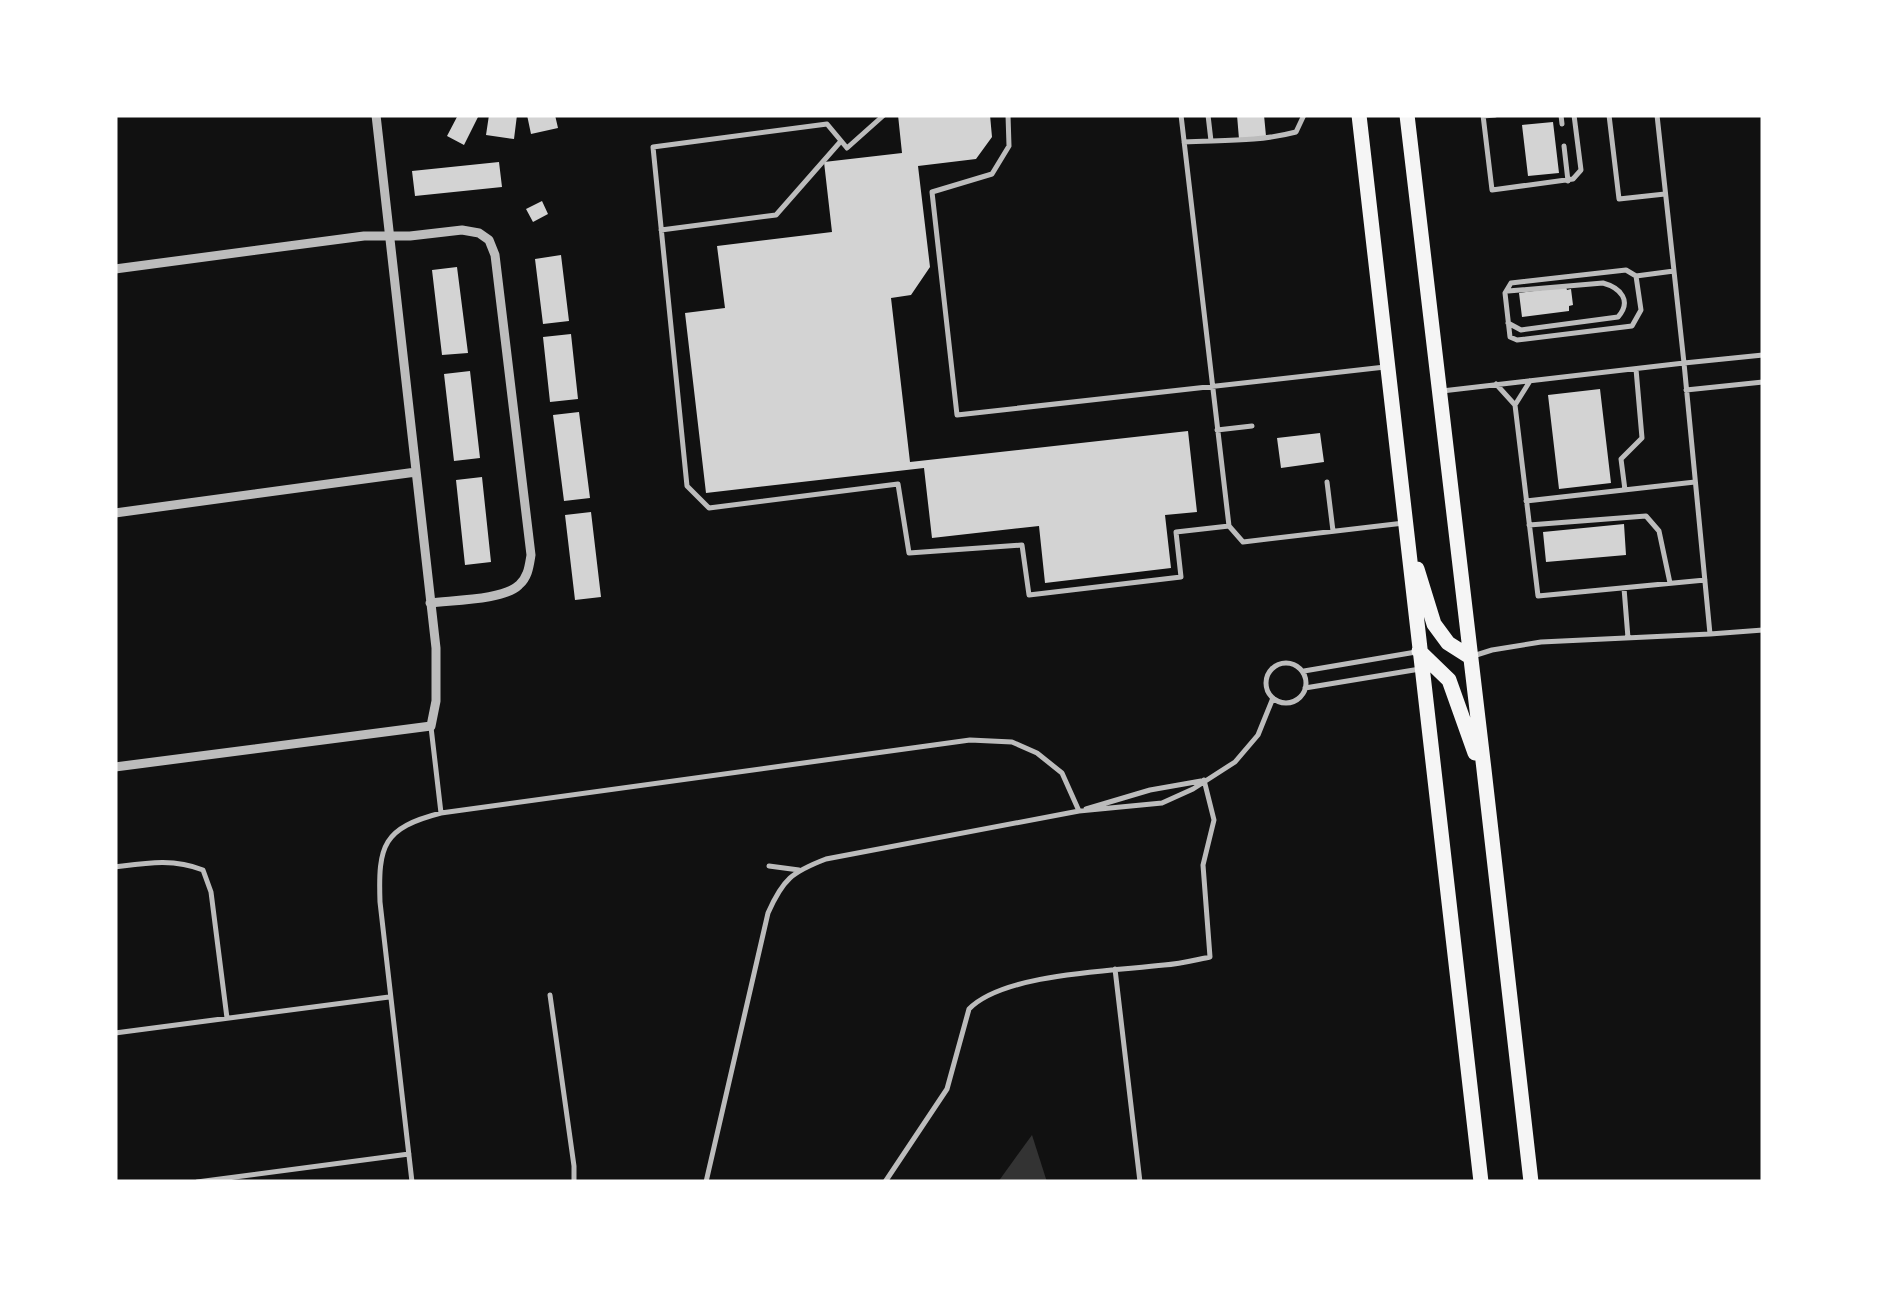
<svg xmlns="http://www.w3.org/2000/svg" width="1878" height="1297" font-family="Helvetica,sans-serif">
  <rect width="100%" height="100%" fill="#111"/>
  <!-- water -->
  <path fill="#333" d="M 1032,1135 L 1047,1182 L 998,1182 Z"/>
  <!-- building -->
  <path fill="#d3d3d3" d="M 458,115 L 479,115 L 464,145 L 447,136 Z
    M 489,115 L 517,115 L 514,139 L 486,135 Z
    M 527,115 L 555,115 L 558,128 L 531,134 Z
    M 898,115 L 990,115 L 992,137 L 976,159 L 918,166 L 930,267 L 911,295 L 891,298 L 910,462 L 1188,431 L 1197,512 L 1165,515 L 1171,568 L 1045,583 L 1039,526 L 932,538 L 924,468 L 706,493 L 685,313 L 725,308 L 717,246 L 832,232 L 824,162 L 902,153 Z
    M 1237,115 L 1264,115 L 1266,136 L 1239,139 Z
    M 1553,122 L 1559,173 L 1528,176 L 1522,125 Z
    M 499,162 L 502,187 L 415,196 L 412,171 Z
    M 542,201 L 548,214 L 533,222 L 526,209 Z
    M 561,255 L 569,321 L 543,324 L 535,259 Z
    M 457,267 L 468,353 L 442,355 L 432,270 Z
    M 1566,287 L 1567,290 L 1571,289 L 1573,305 L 1569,306 L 1569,311 L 1522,317 L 1519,293 Z
    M 571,334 L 578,399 L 550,402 L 543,337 Z
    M 470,371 L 480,458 L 454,461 L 444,374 Z
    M 1600,389 L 1611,483 L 1559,489 L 1548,395 Z
    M 579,412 L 590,498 L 564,501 L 553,415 Z
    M 1320,433 L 1324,462 L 1281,468 L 1277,438 Z
    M 482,477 L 491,562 L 465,565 L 456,480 Z
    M 591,512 L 601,597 L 575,600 L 565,515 Z
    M 1624,524 L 1626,555 L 1546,562 L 1543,532 Z"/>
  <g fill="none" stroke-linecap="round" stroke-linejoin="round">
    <!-- service -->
    <path stroke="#bcbcbc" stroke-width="5" d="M 884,115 L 847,148 L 827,124 L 653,147 L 687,486 L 709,508 L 898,484 L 909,553 L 1022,545 L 1029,595 L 1181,577 L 1176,532 L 1229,526
      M 1008,115 L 1009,146 L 992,174 L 932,192 L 957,415 L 1385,367
      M 1181,115 L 1229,526 L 1243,542 L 1404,523
      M 1208,115 L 1211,141
      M 1483,115 L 1492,190 L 1573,179 L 1581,170 L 1574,115
      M 1561,115 L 1562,124
      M 1609,115 L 1619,199 L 1665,194
      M 1657,115 L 1684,363 L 1763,355
      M 1483,116 L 1495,115
      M 1184,142 C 1222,140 1258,142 1296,132 L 1304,115
      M 1564,146 L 1568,181
      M 661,230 L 776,215 L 841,141
      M 1636,276 L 1641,310 L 1632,326 L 1517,340 L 1510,337 L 1505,293 L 1511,283 L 1626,270 L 1636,276 L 1674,271
      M 1508,323 L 1521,330 L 1618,317 C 1632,301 1621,288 1603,283 L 1508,291
      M 1496,384 L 1515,405 L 1530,381
      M 1686,390 L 1763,382
      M 1442,391 L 1684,363 L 1710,634 L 1541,642 L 1492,650 L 1473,656
      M 1515,405 L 1538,596 L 1705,580
      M 1217,430 L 1252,426
      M 1327,482 L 1333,531
      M 1625,490 L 1621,459 L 1642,438 L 1636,369
      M 1526,501 L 1695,482
      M 1529,525 L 1646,516 L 1659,531 L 1670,583
      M 1624,588 L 1628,638
      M 1710,634 L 1763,630
      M1266 683a20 20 0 1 1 40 0a20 20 0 1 1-40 0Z
      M 1304,671 L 1416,652
      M 1305,688 L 1420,669
      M 431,727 L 441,813
      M 1086,809 L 1150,790 L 1201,781
      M 769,866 L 799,870
      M 115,867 C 146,863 173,858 203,870 L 211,892 L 227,1018
      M 1115,969 L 1140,1182
      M 550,995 L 574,1166 L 574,1182
      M 115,1033 L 389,997
      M 197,1182 L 409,1154
      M 412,1182 L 380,902 C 378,845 383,828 441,813 L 970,740 L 1012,742 L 1037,753 L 1062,773 L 1079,811
      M 706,1182 L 768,913 C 783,879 792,872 826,859 L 1079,811 L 1162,803 L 1193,789 L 1235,762 L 1258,735 L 1273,698
      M 885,1182 L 947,1089 L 969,1009 C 1004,973 1114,971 1164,965 C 1180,964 1195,960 1210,957 L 1203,865 L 1214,820 L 1204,780"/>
    <!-- minor -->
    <path stroke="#bcbcbc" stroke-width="9" d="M 115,269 L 364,236 L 410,236 L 462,230 L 479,233 L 489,240 L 495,255 L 531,555 C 529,567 528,577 519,585 C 504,600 453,600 430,603
      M 115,513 L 416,472
      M 115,767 L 431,726 L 436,701 L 436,648 L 376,115"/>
    <!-- trunk -->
    <path stroke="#f5f5f5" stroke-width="15" d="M 1359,115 L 1481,1182
      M 1407,115 C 1448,471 1492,826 1531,1182
      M 1417,569 L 1434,624 L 1448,643 L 1470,657
      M 1419,651 L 1449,680 L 1475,753"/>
  </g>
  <!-- border -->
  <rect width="1878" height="1297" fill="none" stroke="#ffffff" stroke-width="235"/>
</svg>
